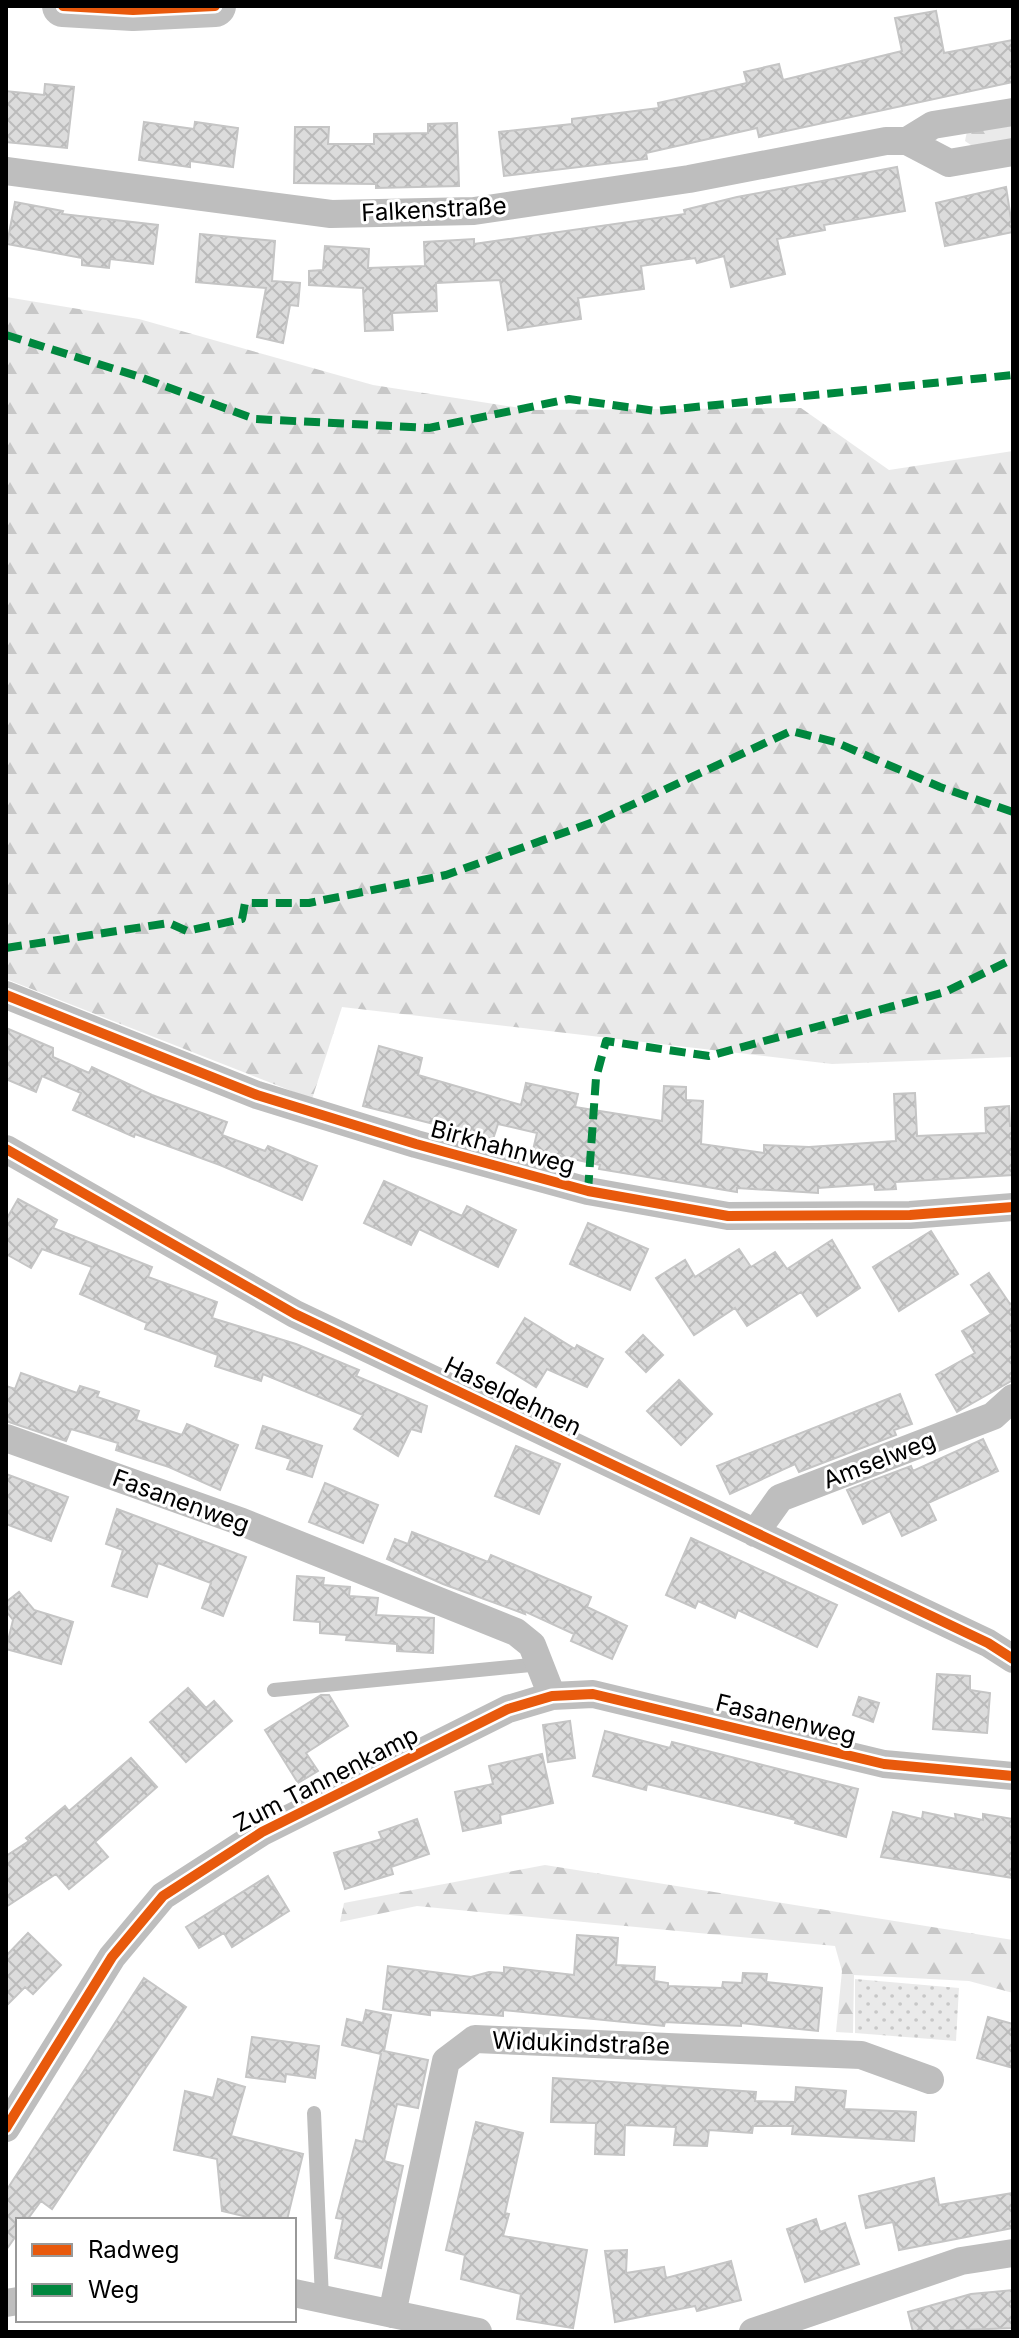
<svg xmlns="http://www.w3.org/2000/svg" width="1019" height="2338" font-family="Inter,sans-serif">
  <defs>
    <pattern id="green-dots" width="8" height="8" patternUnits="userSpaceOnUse" patternTransform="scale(2)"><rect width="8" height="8" fill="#eaeaea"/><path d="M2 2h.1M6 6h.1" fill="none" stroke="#c7c7c7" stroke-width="1.8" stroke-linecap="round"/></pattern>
    <pattern id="forest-firs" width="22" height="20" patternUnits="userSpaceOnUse" patternTransform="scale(2)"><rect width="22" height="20" fill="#eaeaea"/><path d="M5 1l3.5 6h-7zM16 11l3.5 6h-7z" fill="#c7c7c7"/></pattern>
    <pattern id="building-cross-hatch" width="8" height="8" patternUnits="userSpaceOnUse" patternTransform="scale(2)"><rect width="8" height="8" fill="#dcdcdc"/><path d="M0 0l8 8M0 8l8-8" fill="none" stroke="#bbb"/></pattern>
  </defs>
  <rect width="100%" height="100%" fill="#fff"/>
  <!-- green -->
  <path fill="url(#green-dots)" d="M 855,1979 L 959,1988 L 956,2041 L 855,2033 Z"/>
  <!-- forest -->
  <path fill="url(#forest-firs)" d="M 1013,115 L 1013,150 L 984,154 L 965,141 L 969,122 Z
    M 6,297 L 139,319 L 373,385 L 533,410 L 801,408 L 889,470 L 1013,451 L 1013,1057 L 832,1064 L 342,1007 L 312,1099 L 6,979 Z
    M 545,1865 L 1013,1940 L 1013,1993 L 969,1981 L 854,1975 L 853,2033 L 836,2032 L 842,1971 L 835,1946 L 417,1906 L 340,1922 L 344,1903 Z"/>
  <!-- building -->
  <path fill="url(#building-cross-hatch)" stroke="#c5c5c5" stroke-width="2" d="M 936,11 L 944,53 L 1013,40 L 1013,82 L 759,137 L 757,128 L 646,153 L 647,159 L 504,176 L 499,132 L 572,124 L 572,119 L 659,108 L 658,103 L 747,83 L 744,72 L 779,64 L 783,80 L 902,51 L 895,18 Z
    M 45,84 L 74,87 L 67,148 L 6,142 L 6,91 L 44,95 Z
    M 144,122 L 194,129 L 195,122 L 238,128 L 233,167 L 190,161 L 190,167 L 139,160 Z
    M 457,123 L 459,186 L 376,188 L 376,184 L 294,183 L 295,127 L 329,127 L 328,144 L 374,144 L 374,134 L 428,133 L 428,124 Z
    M 897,167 L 905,211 L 824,225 L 825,230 L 777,239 L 785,274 L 731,287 L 724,256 L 697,263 L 695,258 L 641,266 L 644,289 L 578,298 L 581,319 L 508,330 L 500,280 L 436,283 L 437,311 L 392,313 L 393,330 L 365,331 L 363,288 L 309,285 L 309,271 L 323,270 L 325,246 L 369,249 L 368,268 L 425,266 L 424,242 L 474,239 L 474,244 L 685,214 L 684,210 L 737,197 Z
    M 1006,187 L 1013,232 L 945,246 L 936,203 Z
    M 15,202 L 63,211 L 62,214 L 158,225 L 153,264 L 110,259 L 109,268 L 82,265 L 82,258 L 7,244 Z
    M 200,234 L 275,241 L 272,281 L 300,283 L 298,306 L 290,305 L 283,343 L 257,337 L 266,288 L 196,282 Z
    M 6,1028 L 53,1048 L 53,1057 L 89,1073 L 92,1067 L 152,1095 L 227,1122 L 222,1135 L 265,1151 L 268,1146 L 317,1166 L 302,1200 L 220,1165 L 135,1134 L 134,1137 L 73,1110 L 81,1093 L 42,1076 L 36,1092 L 6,1079 Z
    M 379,1046 L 422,1058 L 418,1075 L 521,1105 L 526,1083 L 578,1094 L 575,1107 L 662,1121 L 664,1086 L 686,1087 L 686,1100 L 703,1101 L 701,1144 L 764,1153 L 764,1145 L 809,1147 L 896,1141 L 894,1094 L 915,1093 L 917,1136 L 986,1133 L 985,1108 L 1009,1106 L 1010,1126 L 1013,1126 L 1013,1175 L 895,1182 L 896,1189 L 875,1190 L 874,1184 L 818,1188 L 818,1193 L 737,1188 L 737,1192 L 599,1169 L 600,1165 L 533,1150 L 537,1133 L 498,1124 L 493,1139 L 363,1106 Z
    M 384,1181 L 462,1216 L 467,1206 L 516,1230 L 498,1267 L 419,1229 L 411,1245 L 364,1223 Z
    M 18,1199 L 57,1220 L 53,1228 L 152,1267 L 148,1277 L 217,1302 L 212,1318 L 296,1344 L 359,1370 L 356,1376 L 427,1406 L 421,1432 L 411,1429 L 398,1456 L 354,1429 L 363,1415 L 263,1374 L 261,1381 L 215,1366 L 218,1355 L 145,1329 L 147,1323 L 80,1294 L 92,1267 L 42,1249 L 31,1268 L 6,1254 L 6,1220 Z
    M 588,1223 L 648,1249 L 630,1290 L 570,1264 Z
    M 931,1231 L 958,1274 L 899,1311 L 873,1267 Z
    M 832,1240 L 860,1288 L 817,1316 L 801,1292 L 747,1326 L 735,1308 L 694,1335 L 656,1278 L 685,1260 L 695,1277 L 739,1249 L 751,1267 L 775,1252 L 787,1269 Z
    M 989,1273 L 1010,1304 L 1013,1302 L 1013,1380 L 957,1412 L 936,1375 L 975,1353 L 962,1331 L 991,1314 L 971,1285 Z
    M 525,1318 L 575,1349 L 577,1345 L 603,1359 L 587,1387 L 547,1369 L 536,1387 L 497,1363 Z
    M 643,1335 L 663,1355 L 646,1372 L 626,1352 Z
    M 21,1373 L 77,1393 L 80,1386 L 99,1392 L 97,1397 L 139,1411 L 136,1420 L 182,1435 L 187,1424 L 238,1445 L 220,1490 L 169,1467 L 116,1450 L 118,1443 L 71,1429 L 66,1441 L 6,1421 L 6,1386 L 15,1389 Z
    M 679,1380 L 712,1414 L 681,1445 L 647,1411 Z
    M 900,1394 L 912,1424 L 894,1430 L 896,1435 L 799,1472 L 795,1464 L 730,1494 L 717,1466 Z
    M 263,1426 L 322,1446 L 312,1477 L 287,1469 L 291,1459 L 256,1448 Z
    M 983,1439 L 998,1471 L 928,1503 L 936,1520 L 902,1536 L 890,1511 L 863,1524 L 847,1490 L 911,1466 L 913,1471 Z
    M 516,1446 L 560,1464 L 539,1514 L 495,1496 Z
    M 6,1474 L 68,1497 L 51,1541 L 6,1524 Z
    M 325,1483 L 378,1505 L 363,1543 L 309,1522 Z
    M 117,1509 L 246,1557 L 223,1616 L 202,1608 L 211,1583 L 158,1563 L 147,1597 L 112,1586 L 123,1550 L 106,1544 Z
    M 412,1532 L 488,1562 L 491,1555 L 591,1597 L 587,1607 L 627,1626 L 612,1659 L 571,1641 L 574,1634 L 524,1611 L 525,1614 L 443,1584 L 387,1559 L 395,1539 L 408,1544 Z
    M 691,1538 L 837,1605 L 817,1647 L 738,1610 L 735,1618 L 698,1601 L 695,1608 L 666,1595 Z
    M 297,1576 L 324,1578 L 323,1585 L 350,1587 L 349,1596 L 378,1598 L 376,1615 L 434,1618 L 433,1653 L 397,1651 L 397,1644 L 346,1640 L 347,1635 L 320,1633 L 320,1622 L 294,1620 Z
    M 19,1592 L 34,1610 L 73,1622 L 61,1664 L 6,1649 L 13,1620 L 6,1611 L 6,1602 Z
    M 937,1674 L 970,1676 L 970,1690 L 990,1693 L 987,1733 L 933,1729 Z
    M 188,1688 L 206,1708 L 214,1701 L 232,1721 L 186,1762 L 150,1722 Z
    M 321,1695 L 329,1695 L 348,1726 L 306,1753 L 318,1771 L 298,1783 L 265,1730 Z
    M 859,1697 L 879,1703 L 873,1722 L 853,1715 Z
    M 570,1721 L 575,1758 L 548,1762 L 543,1725 Z
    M 605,1731 L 670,1748 L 672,1742 L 858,1789 L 846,1837 L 795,1823 L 796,1820 L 647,1784 L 646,1790 L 593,1776 Z
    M 542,1754 L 553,1803 L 500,1815 L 501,1823 L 463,1831 L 455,1792 L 493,1784 L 489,1766 Z
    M 131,1758 L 157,1787 L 95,1842 L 108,1857 L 69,1889 L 56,1874 L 6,1907 L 6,1856 L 29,1841 L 26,1838 L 65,1806 L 69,1811 Z
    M 893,1812 L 922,1819 L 923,1812 L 956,1819 L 955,1814 L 983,1820 L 983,1814 L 1013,1819 L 1013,1878 L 881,1857 Z
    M 417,1819 L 429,1854 L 391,1867 L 393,1874 L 345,1889 L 334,1853 L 382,1839 L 379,1832 Z
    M 268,1876 L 289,1911 L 232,1947 L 224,1933 L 199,1948 L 186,1927 Z
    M 28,1933 L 61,1965 L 33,1994 L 25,1987 L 6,2006 L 6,1956 Z
    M 577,1935 L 618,1938 L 616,1965 L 655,1967 L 654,1981 L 668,1983 L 668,1986 L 722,1988 L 723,1982 L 742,1983 L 743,1973 L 767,1974 L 766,1982 L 822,1988 L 818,2031 L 741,2023 L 741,2026 L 665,2022 L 664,2026 L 503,2010 L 503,2016 L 430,2010 L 430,2015 L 383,2009 L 388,1966 L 471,1977 L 489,1972 L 504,1973 L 504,1967 L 574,1975 Z
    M 144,1978 L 186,2007 L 52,2209 L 41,2201 L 27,2220 L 18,2220 L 18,2233 L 6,2250 L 6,2191 Z
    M 366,2010 L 391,2015 L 384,2051 L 428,2060 L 418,2108 L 397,2104 L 384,2161 L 403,2166 L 381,2268 L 335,2258 L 343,2219 L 336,2218 L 356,2140 L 363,2142 L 381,2054 L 342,2045 L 347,2019 L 363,2023 Z
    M 988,2017 L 1013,2024 L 1013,2068 L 977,2058 Z
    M 252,2037 L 319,2046 L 315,2078 L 286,2074 L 285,2082 L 246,2077 Z
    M 553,2078 L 756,2092 L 755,2101 L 795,2102 L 796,2087 L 846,2091 L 844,2109 L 916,2112 L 914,2141 L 792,2134 L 793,2126 L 753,2126 L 752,2133 L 709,2130 L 707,2146 L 674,2145 L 676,2127 L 625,2125 L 624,2155 L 595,2154 L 596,2123 L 551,2122 Z
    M 218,2079 L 245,2087 L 231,2136 L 303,2154 L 287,2220 L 260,2220 L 222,2211 L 217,2159 L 174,2150 L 185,2091 L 213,2098 Z
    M 476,2122 L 523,2133 L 505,2213 L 509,2214 L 503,2236 L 587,2250 L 573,2328 L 517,2319 L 521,2294 L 461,2279 L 465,2255 L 446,2250 Z
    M 934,2178 L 939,2205 L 1013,2193 L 1013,2228 L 899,2250 L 893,2222 L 866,2228 L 859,2196 Z
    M 816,2219 L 820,2232 L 845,2223 L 859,2264 L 805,2282 L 787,2229 Z
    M 627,2250 L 626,2273 L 664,2267 L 666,2278 L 731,2261 L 741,2300 L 697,2311 L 695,2306 L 615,2322 L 605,2251 Z
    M 1013,2290 L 1013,2328 L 913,2332 L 908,2312 L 971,2294 Z"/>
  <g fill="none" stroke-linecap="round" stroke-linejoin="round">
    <!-- service -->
    <path stroke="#bebebe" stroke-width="14" d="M 274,1690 L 541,1664
      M 314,2113 L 322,2299"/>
    <!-- minor -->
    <path stroke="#bebebe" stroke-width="28" d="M 907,141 L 933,125 L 1013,112
      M 6,171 L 331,214 L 474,211 L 689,179 L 886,141 L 907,141 L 949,163 L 1013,152
      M 6,995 L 257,1095 L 416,1144 L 588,1191 L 728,1216 L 910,1215 L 1013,1207
      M 6,1149 L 295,1314 L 988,1643 L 1013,1659
      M 6,1438 L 242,1522 L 516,1632 L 532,1645 L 552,1696
      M 755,1533 L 780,1498 L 993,1416 L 1013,1398
      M 6,2128 L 112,1957 L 163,1896 L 262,1832 L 508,1709 L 552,1696 L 593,1694 L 884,1764 L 1013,1776
      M 294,2293 L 478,2332
      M 6,2303 L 18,2301
      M 392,2314 L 446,2061 L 475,2039 L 861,2055 L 930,2080
      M 753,2332 L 961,2261 L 1013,2253"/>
    <!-- secondary -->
    <path stroke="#c1c1c1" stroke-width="42" d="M 63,6 L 133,10 L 215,6"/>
    <!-- quiet -->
    <path stroke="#00873e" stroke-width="8" stroke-dasharray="16 8" stroke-linecap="butt" d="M 6,335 L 140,377 L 255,419 L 429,428 L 569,399 L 656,411 L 1013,375
      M 6,948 L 169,923 L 187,931 L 242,919 L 245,903 L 309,903 L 446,875 L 599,820 L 791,731 L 835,742 L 940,787 L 1013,812
      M 588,1191 L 596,1078 L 606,1041 L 709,1056 L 945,992 L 1013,959"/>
    <defs>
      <path id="cycleway" d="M 63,6 L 133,10 L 215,6
        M 6,995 L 257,1095 L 416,1144 L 588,1191 L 728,1216 L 910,1215 L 1013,1207
        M 6,1149 L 295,1314 L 988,1643 L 1013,1659
        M 6,2128 L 112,1957 L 163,1896 L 262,1832 L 508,1709 L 552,1696 L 593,1694 L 884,1764 L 1013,1776"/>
    </defs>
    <!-- cycleway casing -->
    <use href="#cycleway" stroke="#fff" stroke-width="15"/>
    <!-- cycleway -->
    <use href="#cycleway" stroke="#e8590c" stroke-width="10"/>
  </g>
  <g text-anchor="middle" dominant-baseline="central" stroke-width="6" stroke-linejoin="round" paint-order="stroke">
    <!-- street labels -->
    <g font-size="24" fill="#000" stroke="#fff">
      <text transform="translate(434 209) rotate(-3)">Falkenstraße</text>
      <text transform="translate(503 1147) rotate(15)">Birkhahnweg</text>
      <text transform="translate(513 1396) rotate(26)">Haseldehnen</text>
      <text transform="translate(879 1460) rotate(-21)">Amselweg</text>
      <text transform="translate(181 1501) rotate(20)">Fasanenweg</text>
      <text transform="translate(786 1719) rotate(14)">Fasanenweg</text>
      <text transform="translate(326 1779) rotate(-27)">Zum Tannenkamp</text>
      <text transform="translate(581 2043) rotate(2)">Widukindstraße</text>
    </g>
  </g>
  <!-- border -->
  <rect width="1019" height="2338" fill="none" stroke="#000000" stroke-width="16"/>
  <!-- legend -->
  <rect x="16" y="2218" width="280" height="104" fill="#ffffff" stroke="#999999" stroke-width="2"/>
  <rect x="32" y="2244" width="40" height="12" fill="#e8590c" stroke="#999999" stroke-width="2"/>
  <text x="88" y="2258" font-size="24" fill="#000000">Radweg</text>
  <rect x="32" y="2284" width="40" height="12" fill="#00873e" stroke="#999999" stroke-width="2"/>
  <text x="88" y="2298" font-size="24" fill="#000000">Weg</text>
</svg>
